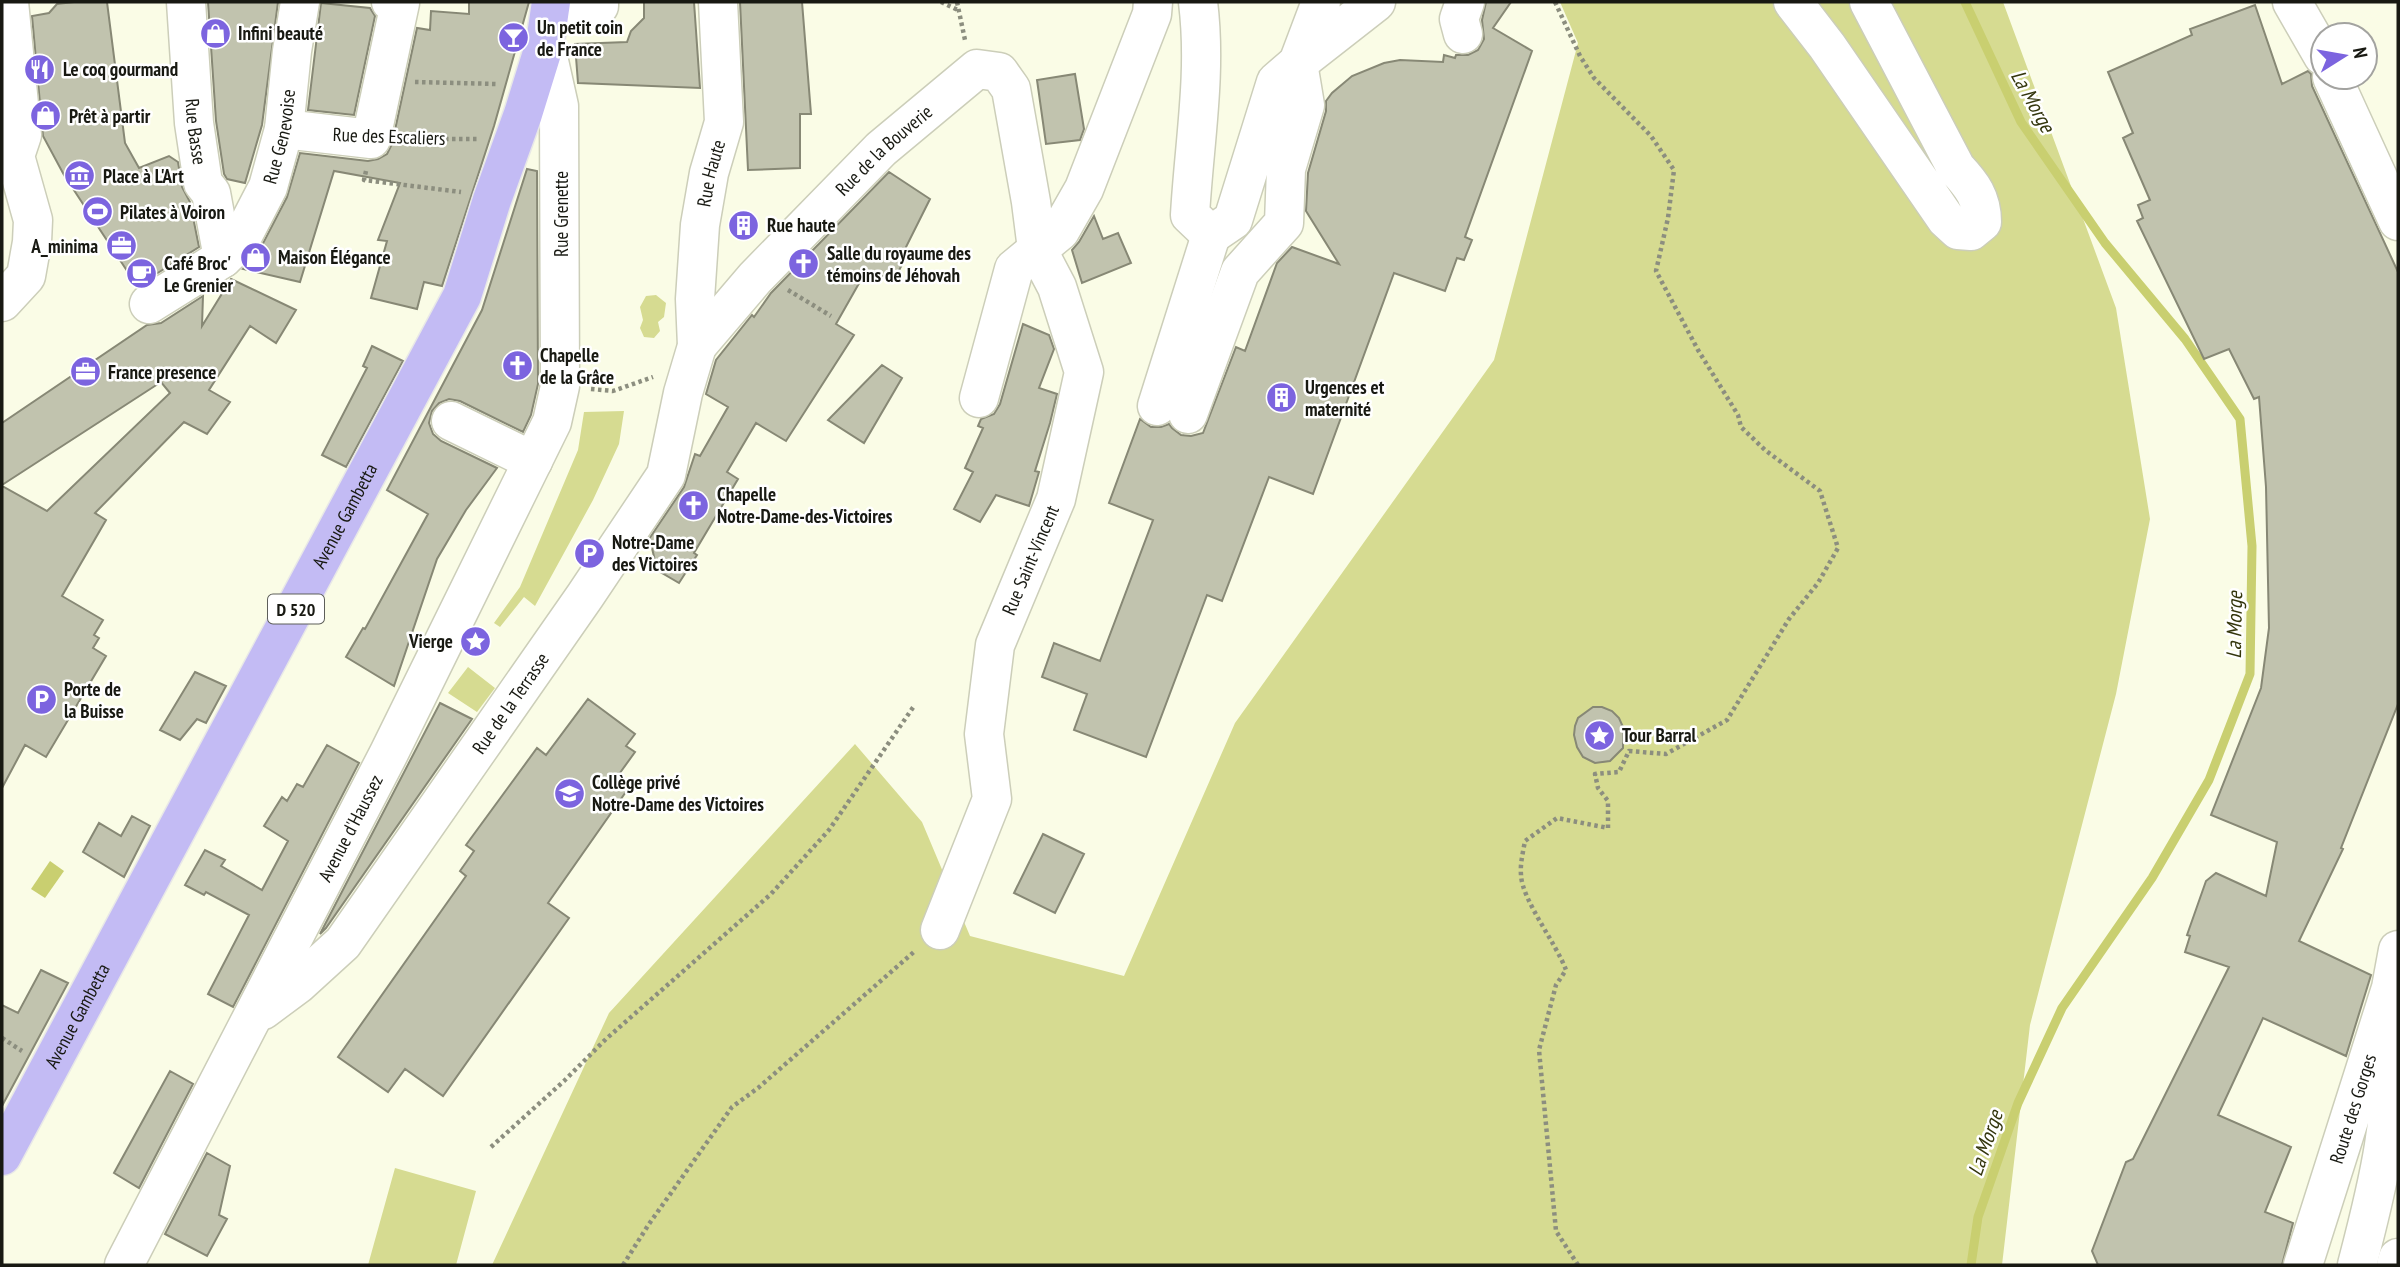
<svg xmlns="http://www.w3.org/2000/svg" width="2400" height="1267" font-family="'PT Sans Narrow',sans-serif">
  <rect width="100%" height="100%" fill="#fafce6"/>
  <!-- green -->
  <path fill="#d6db91" d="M 1560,2 L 2003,2 L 2116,308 L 2150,519 L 2116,694 L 2030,1025 L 2002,1265 L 492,1265 L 609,1013 L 855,744 L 922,822 L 970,936 L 1124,976 L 1235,723 L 1494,360 L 1578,43 Z
    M 656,295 L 666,303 L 664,317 L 658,322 L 660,331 L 654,338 L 644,337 L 640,328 L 643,320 L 640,307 L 646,296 Z
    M 624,411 L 619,444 L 593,500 L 535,606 L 524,597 L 500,627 L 494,623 L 520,587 L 578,450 L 584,412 Z
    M 468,667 L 495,688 L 477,712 L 448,693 Z
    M 395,1168 L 476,1191 L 456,1265 L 368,1265 Z"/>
  <!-- water -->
  <path fill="#c9cf70" d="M 50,861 L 64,871 L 45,898 L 31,889 Z"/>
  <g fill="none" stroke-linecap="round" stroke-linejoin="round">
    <!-- stream -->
    <path stroke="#c9cf70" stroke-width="9" d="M 1965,2 L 2021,122 L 2105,243 L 2185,339 L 2240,419 L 2252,546 L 2250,674 L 2209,780 L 2152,878 L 2062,1008 L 2018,1103 L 1978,1217 L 1971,1265"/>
  </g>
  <!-- building -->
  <path fill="#c1c3ae" stroke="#878875" stroke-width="2" d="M 74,2 L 107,2 L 125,143 L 139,168 L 169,156 L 178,162 L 182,187 L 190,202 L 199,247 L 137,286 L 64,175 L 43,136 L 32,16 L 49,13 L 57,4 Z
    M 208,2 L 278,2 L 262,125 L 245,183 L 227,179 L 224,174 L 216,121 Z
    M 469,2 L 529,2 L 494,126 L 442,286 L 424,282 L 417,309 L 371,298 L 387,241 L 378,240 L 400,183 L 334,171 L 300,282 L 243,269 L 258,253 L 287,197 L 300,153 L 368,161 L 378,159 L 387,154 L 392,144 L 417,28 L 430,30 L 431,11 L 469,14 Z
    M 644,2 L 694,2 L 700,88 L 578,83 L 575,44 L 627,42 L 631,31 L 644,18 Z
    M 740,2 L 802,2 L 811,114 L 800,114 L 800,168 L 748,170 Z
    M 1486,2 L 1511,2 L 1493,28 L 1532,51 L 1465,237 L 1472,240 L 1464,260 L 1457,258 L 1445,291 L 1394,273 L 1313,494 L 1269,477 L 1222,601 L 1207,595 L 1146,757 L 1074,730 L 1087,694 L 1042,677 L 1054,643 L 1100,661 L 1153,520 L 1109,503 L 1140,419 L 1151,427 L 1161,427 L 1169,424 L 1172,428 L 1181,435 L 1191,436 L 1203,433 L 1236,347 L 1245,351 L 1277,263 L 1292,247 L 1339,264 L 1306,211 L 1308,173 L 1326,111 L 1326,101 L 1332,93 L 1352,76 L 1384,63 L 1400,60 L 1443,62 L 1444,55 L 1455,58 L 1456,55 L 1468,55 L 1478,50 L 1484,39 L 1482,20 Z
    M 321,3 L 370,8 L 375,16 L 354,115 L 308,110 Z
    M 2255,5 L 2282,84 L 2308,71 L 2311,74 L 2312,86 L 2398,272 L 2398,704 L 2341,848 L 2343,849 L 2299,941 L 2371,975 L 2346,1056 L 2263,1018 L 2218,1115 L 2291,1147 L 2265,1212 L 2293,1223 L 2282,1265 L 2098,1265 L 2092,1251 L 2126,1162 L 2133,1159 L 2229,967 L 2185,952 L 2190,936 L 2187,935 L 2206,881 L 2216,873 L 2266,896 L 2277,842 L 2211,815 L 2261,688 L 2269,628 L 2266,487 L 2259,397 L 2254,399 L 2229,349 L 2204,359 L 2137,221 L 2143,218 L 2138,205 L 2150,200 L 2123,138 L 2133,133 L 2108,72 L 2192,35 L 2190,29 Z
    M 1075,74 L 1084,129 L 1080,140 L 1046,144 L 1037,80 Z
    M 527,169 L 537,171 L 538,384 L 531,415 L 523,432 L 460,401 L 449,399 L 439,403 L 432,411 L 429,423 L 433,434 L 441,441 L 497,468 L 466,510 L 437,559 L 394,686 L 346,657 L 363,628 L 365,629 L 428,514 L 387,490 L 482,310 Z
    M 889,172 L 930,199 L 905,249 L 909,251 L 894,280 L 866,271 L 836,324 L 854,335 L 786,441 L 756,423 L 727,472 L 738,479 L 694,553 L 697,555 L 679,583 L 657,570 L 652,548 L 645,545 L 684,487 L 695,454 L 700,456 L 728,407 L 706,394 L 716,360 L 752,315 L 754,317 L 771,293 Z
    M 1094,216 L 1103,239 L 1118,233 L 1131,263 L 1082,283 L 1072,250 L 1079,242 Z
    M 231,279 L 296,310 L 276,343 L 250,326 L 209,390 L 230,402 L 207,434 L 184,422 L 95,513 L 106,520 L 62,596 L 103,620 L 94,635 L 99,638 L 93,648 L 106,656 L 46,757 L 25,745 L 2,788 L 2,486 L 47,511 L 170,393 L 161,382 L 2,485 L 2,423 L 147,325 L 161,323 L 203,296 L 202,326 Z
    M 1023,324 L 1049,335 L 1054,349 L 1039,388 L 1057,394 L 1050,423 L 1035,471 L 1039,472 L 1029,506 L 996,495 L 980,522 L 954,509 L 973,472 L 965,468 L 983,428 L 978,426 L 981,419 L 994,414 L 1000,404 Z
    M 372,346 L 403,361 L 346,467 L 322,455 L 367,368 L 363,366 Z
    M 882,365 L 902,378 L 864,443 L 828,420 Z
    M 195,672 L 226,686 L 206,723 L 197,719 L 180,740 L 160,730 Z
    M 588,699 L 635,734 L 626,746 L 635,752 L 617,777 L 630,786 L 548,903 L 569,918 L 443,1096 L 405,1069 L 388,1092 L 338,1057 L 466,876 L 460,871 L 474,851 L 466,845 L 537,748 L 546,755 Z
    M 440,703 L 472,719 L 326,928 L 320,934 Z
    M 1593,707 L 1602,707 L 1612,711 L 1619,718 L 1623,727 L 1623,748 L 1610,761 L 1595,763 L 1583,757 L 1577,747 L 1574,735 L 1575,726 L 1578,718 Z
    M 327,745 L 359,763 L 233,1007 L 208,994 L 249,915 L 206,892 L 204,895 L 185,885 L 205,850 L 225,860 L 221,866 L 262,890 L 288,841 L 264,826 L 282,797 L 287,801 L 297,784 L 303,787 Z
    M 132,816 L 150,826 L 124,877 L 83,852 L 99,823 L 121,836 Z
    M 1043,834 L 1084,854 L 1055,913 L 1014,893 Z
    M 41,970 L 68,983 L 2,1106 L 2,1005 L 18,1013 Z
    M 170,1071 L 193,1084 L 139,1188 L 114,1173 Z
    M 207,1153 L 230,1166 L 219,1215 L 227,1219 L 207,1256 L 165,1234 Z"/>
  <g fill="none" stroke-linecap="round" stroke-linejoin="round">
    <defs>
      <g id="minor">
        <path id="s1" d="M 186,2 L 194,123 L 203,183 L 211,193 L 223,258"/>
        <path d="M 1198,2 C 1207,73 1194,144 1190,215 L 1211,235 L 1233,220 L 1276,82 L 1298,63"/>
        <path d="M 1321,2 L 1298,63 L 1376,2"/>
        <path d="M 1793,2 L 1827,46 L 1946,219 L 1958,230 L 1971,231 L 1982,222 C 1982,198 1972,185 1956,168 L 1869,2"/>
        <path d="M 2292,2 L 2323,56"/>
        <path d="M 551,8 L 599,6 L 599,2"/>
        <path d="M 1463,34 L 1459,19 L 1465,2"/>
        <path d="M 2332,77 L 2398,221"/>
        <path d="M 284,129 L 371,139 L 400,3 L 391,2"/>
        <path d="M 2,302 L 26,276 L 32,242 L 33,220 L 15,156 L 22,135 L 9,2"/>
        <path id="s2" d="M 149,304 L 223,258 L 239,243 L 268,187 L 284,129 L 292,51 L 300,2"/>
        <path id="s3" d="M 697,346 L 755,278 L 881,149 L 977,69 L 999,72 L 1011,89 L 1031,202 L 1037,249 L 1057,287 L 1084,372 L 1056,499 L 995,645 L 984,734 L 992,799 L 940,930"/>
        <path d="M 979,398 L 1014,269 L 1060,231 L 1084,189 L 1152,14 L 1153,2"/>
        <path d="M 1157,406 L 1211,235"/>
        <path d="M 1188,414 L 1240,272 L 1284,223 L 1286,169 L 1305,105 L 1298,63"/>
        <path d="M 451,421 L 533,461"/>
        <path id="s4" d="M 263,1010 L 298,984 L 343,943 L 585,596 L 666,475 L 683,393 L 697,346 L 695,299 L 700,225 L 709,173 L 724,122 L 718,2"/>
        <path id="s5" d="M 124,1265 L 389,753 L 552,422 L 560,386 L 559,106 L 545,43"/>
        <path id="s6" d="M 2303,1265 L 2391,988 L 2398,950"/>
        <path d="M 2357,1265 C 2375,1196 2400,1103 2385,1032"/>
        <path d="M 2396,1265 L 2398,1258"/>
      </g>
      <g id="major">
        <path id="s7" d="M 2,1156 L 462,296 L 492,200 L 523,114 L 545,43 L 551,2"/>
      </g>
    </defs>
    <!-- minor casing -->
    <use href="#minor" stroke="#ccceb9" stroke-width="41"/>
    <!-- major casing -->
    <use href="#major" stroke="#e8e8e7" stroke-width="41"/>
    <!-- path -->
    <path stroke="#8c8e7f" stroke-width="4.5" stroke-dasharray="3.5 3.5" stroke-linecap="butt" d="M 941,2 L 960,11
      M 957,2 L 965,40
      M 1555,2 L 1580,56 L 1594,78 L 1651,136 L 1674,170 L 1668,218 L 1656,271 L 1698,350 L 1738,415 L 1741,427 L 1765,450 L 1820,491 L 1838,548 L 1818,583 L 1789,619 L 1727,720 L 1666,754 L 1629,751 L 1619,772 L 1595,774 L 1598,788 L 1608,801 L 1608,828 L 1557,818 L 1525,841 C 1523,852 1520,864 1521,875 C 1522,900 1556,943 1566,970 L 1556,985 L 1539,1050 L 1556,1231 L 1578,1265
      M 415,82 L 497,84
      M 403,139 L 479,139
      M 366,171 L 364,180 L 461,192
      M 788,290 L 831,316
      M 591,389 L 613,391 L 653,377
      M 2,1038 L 22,1051
      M 491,1147 L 564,1081 L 606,1039 L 771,894 L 829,830 L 914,706
      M 623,1265 L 649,1224 L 732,1107 L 758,1088 L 915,951"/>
    <!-- minor -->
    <use href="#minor" stroke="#fff" stroke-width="38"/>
    <!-- major -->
    <use href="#major" stroke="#c3bbf4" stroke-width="38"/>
  </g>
  <!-- icons -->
  <defs>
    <symbol id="shop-disc" viewBox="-11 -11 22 22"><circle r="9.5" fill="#7c64df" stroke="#fff"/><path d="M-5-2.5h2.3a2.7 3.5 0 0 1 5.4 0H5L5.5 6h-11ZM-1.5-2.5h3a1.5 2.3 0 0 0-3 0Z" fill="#fff"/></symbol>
    <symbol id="bar-disc" viewBox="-11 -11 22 22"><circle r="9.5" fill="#7c64df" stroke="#fff"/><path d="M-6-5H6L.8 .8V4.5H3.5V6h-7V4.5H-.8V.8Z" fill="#fff"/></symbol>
    <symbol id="restaurant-disc" viewBox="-11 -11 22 22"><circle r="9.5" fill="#7c64df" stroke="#fff"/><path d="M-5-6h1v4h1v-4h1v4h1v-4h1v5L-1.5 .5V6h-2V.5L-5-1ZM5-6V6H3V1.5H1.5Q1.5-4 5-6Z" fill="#fff"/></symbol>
    <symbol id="museum-disc" viewBox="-11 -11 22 22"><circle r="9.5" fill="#7c64df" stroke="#fff"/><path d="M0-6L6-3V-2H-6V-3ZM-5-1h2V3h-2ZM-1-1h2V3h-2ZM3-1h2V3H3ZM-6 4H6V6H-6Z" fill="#fff"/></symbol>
    <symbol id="stadium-disc" viewBox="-11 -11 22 22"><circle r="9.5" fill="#7c64df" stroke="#fff"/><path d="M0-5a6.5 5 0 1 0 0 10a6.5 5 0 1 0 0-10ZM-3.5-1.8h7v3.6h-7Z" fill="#fff"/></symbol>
    <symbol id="building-disc" viewBox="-11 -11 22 22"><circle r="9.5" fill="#7c64df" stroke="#fff"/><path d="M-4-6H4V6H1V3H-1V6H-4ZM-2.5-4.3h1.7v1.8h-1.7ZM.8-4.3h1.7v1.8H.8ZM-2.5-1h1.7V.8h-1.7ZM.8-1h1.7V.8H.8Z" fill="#fff"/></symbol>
    <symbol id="office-disc" viewBox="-11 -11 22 22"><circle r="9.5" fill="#7c64df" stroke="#fff"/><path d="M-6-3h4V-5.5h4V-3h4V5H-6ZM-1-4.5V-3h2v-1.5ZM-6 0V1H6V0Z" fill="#fff"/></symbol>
    <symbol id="church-disc" viewBox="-11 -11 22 22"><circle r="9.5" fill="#7c64df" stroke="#fff"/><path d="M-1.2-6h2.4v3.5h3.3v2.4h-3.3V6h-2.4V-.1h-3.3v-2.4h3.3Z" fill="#fff"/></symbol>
    <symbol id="cafe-disc" viewBox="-11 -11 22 22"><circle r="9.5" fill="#7c64df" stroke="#fff"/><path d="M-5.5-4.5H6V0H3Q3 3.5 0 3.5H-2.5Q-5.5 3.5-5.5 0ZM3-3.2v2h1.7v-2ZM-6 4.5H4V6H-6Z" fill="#fff"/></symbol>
    <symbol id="parking-disc" viewBox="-11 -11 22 22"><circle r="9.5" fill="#7c64df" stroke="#fff"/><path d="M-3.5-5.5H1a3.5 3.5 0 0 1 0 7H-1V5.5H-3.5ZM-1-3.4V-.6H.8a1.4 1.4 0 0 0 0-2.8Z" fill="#fff"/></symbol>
    <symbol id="sight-disc" viewBox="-11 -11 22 22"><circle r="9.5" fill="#7c64df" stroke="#fff"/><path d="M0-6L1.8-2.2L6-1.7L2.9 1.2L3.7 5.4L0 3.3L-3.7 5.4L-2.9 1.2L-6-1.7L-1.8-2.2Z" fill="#fff"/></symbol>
    <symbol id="school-disc" viewBox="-11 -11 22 22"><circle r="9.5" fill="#7c64df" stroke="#fff"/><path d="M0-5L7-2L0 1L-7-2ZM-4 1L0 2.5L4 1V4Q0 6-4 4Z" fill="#fff"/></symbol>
  </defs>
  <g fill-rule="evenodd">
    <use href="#shop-disc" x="198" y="16" width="35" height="35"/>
    <use href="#bar-disc" x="496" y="20" width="35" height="35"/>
    <use href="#restaurant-disc" x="22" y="52" width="35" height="35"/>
    <use href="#shop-disc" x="28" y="98" width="35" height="35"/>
    <use href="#museum-disc" x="62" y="158" width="35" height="35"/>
    <use href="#stadium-disc" x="80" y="194" width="35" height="35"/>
    <use href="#building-disc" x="726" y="208" width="35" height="35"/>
    <use href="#office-disc" x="104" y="228" width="35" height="35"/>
    <use href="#shop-disc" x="238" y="240" width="35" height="35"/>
    <use href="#church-disc" x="786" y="246" width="35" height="35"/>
    <use href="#cafe-disc" x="124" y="256" width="35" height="35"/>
    <use href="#church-disc" x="500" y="348" width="35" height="35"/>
    <use href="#office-disc" x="68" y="354" width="35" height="35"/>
    <use href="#building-disc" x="1264" y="380" width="35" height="35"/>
    <use href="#church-disc" x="676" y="488" width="35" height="35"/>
    <use href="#parking-disc" x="572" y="536" width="35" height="35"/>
    <use href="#sight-disc" x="458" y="624" width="35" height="35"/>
    <use href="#parking-disc" x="24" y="682" width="35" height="35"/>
    <use href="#sight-disc" x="1582" y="718" width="35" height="35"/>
    <use href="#school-disc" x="552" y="776" width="35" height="35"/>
  </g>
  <g text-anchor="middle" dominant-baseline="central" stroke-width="5" stroke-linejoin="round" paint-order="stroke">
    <!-- shield labels -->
    <rect fill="#fff" stroke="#5d5e59" stroke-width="2" x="268" y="594.5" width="56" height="29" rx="5"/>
    <g font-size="18" font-weight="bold" fill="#181912">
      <text x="296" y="609">D 520</text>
    </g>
    <!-- poi labels -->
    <g font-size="19" font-weight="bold" fill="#181912" stroke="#fff" text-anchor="start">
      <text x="537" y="27">Un petit coin<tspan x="537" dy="22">de France</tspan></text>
      <text x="238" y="33">Infini beauté</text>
      <text x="63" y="69">Le coq gourmand</text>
      <text x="69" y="116">Prêt à partir</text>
      <text x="103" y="176">Place à L'Art</text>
      <text x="120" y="212">Pilates à Voiron</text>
      <text x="767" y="225">Rue haute</text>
      <text x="98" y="246" text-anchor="end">A_minima</text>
      <text x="827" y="253">Salle du royaume des<tspan x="827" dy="22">témoins de Jéhovah</tspan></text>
      <text x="278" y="257">Maison Élégance</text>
      <text x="164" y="263">Café Broc'<tspan x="164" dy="22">Le Grenier</tspan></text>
      <text x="540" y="355">Chapelle<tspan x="540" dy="22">de la Grâce</tspan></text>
      <text x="108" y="372">France presence</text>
      <text x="1305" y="387">Urgences et<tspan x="1305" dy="22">maternité</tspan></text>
      <text x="717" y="494">Chapelle<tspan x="717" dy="22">Notre-Dame-des-Victoires</tspan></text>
      <text x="612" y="542">Notre-Dame<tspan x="612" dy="22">des Victoires</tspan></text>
      <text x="453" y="641" text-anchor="end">Vierge</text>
      <text x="64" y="689">Porte de<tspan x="64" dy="22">la Buisse</tspan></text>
      <text x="1622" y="735">Tour Barral</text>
      <text x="592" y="782">Collège privé<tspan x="592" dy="22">Notre-Dame des Victoires</tspan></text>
    </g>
    <!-- street labels -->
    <g font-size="19" fill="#181912" stroke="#fff">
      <text stroke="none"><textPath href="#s1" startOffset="130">Rue Basse</textPath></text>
      <text stroke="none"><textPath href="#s2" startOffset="224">Rue Genevoise</textPath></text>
      <text transform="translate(389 136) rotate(2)">Rue des Escaliers</text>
      <text stroke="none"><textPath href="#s3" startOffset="271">Rue de la Bouverie</textPath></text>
      <text stroke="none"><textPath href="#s4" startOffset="980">Rue Haute</textPath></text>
      <text transform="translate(561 214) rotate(-90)">Rue Grenette</text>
      <text stroke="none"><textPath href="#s7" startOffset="726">Avenue Gambetta</textPath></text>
      <text transform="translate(1030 560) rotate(-67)">Rue Saint-Vincent</text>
      <text stroke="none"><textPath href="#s4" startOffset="397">Rue de la Terrasse</textPath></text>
      <text stroke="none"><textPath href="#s5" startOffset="492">Avenue d'Haussez</textPath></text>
      <text stroke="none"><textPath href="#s7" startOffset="159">Avenue Gambetta</textPath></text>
      <text stroke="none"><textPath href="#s6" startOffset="164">Route des Gorges</textPath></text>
    </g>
    <!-- water labels -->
    <g font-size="21" font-style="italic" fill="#34360d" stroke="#fff">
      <text transform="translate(2033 101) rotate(61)">La Morge</text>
      <text transform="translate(2234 625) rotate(-89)">La Morge</text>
      <text transform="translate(1985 1143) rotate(-71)">La Morge</text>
    </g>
  </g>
  <!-- border -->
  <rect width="2400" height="1267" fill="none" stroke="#181912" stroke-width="7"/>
  <!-- north arrow -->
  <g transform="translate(2344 56) rotate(79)"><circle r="33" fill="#ffffff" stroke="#a3a3a0" stroke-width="2"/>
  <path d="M0-5L12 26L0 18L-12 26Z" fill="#7c64df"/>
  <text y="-10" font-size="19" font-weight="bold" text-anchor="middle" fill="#181912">N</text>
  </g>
</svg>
